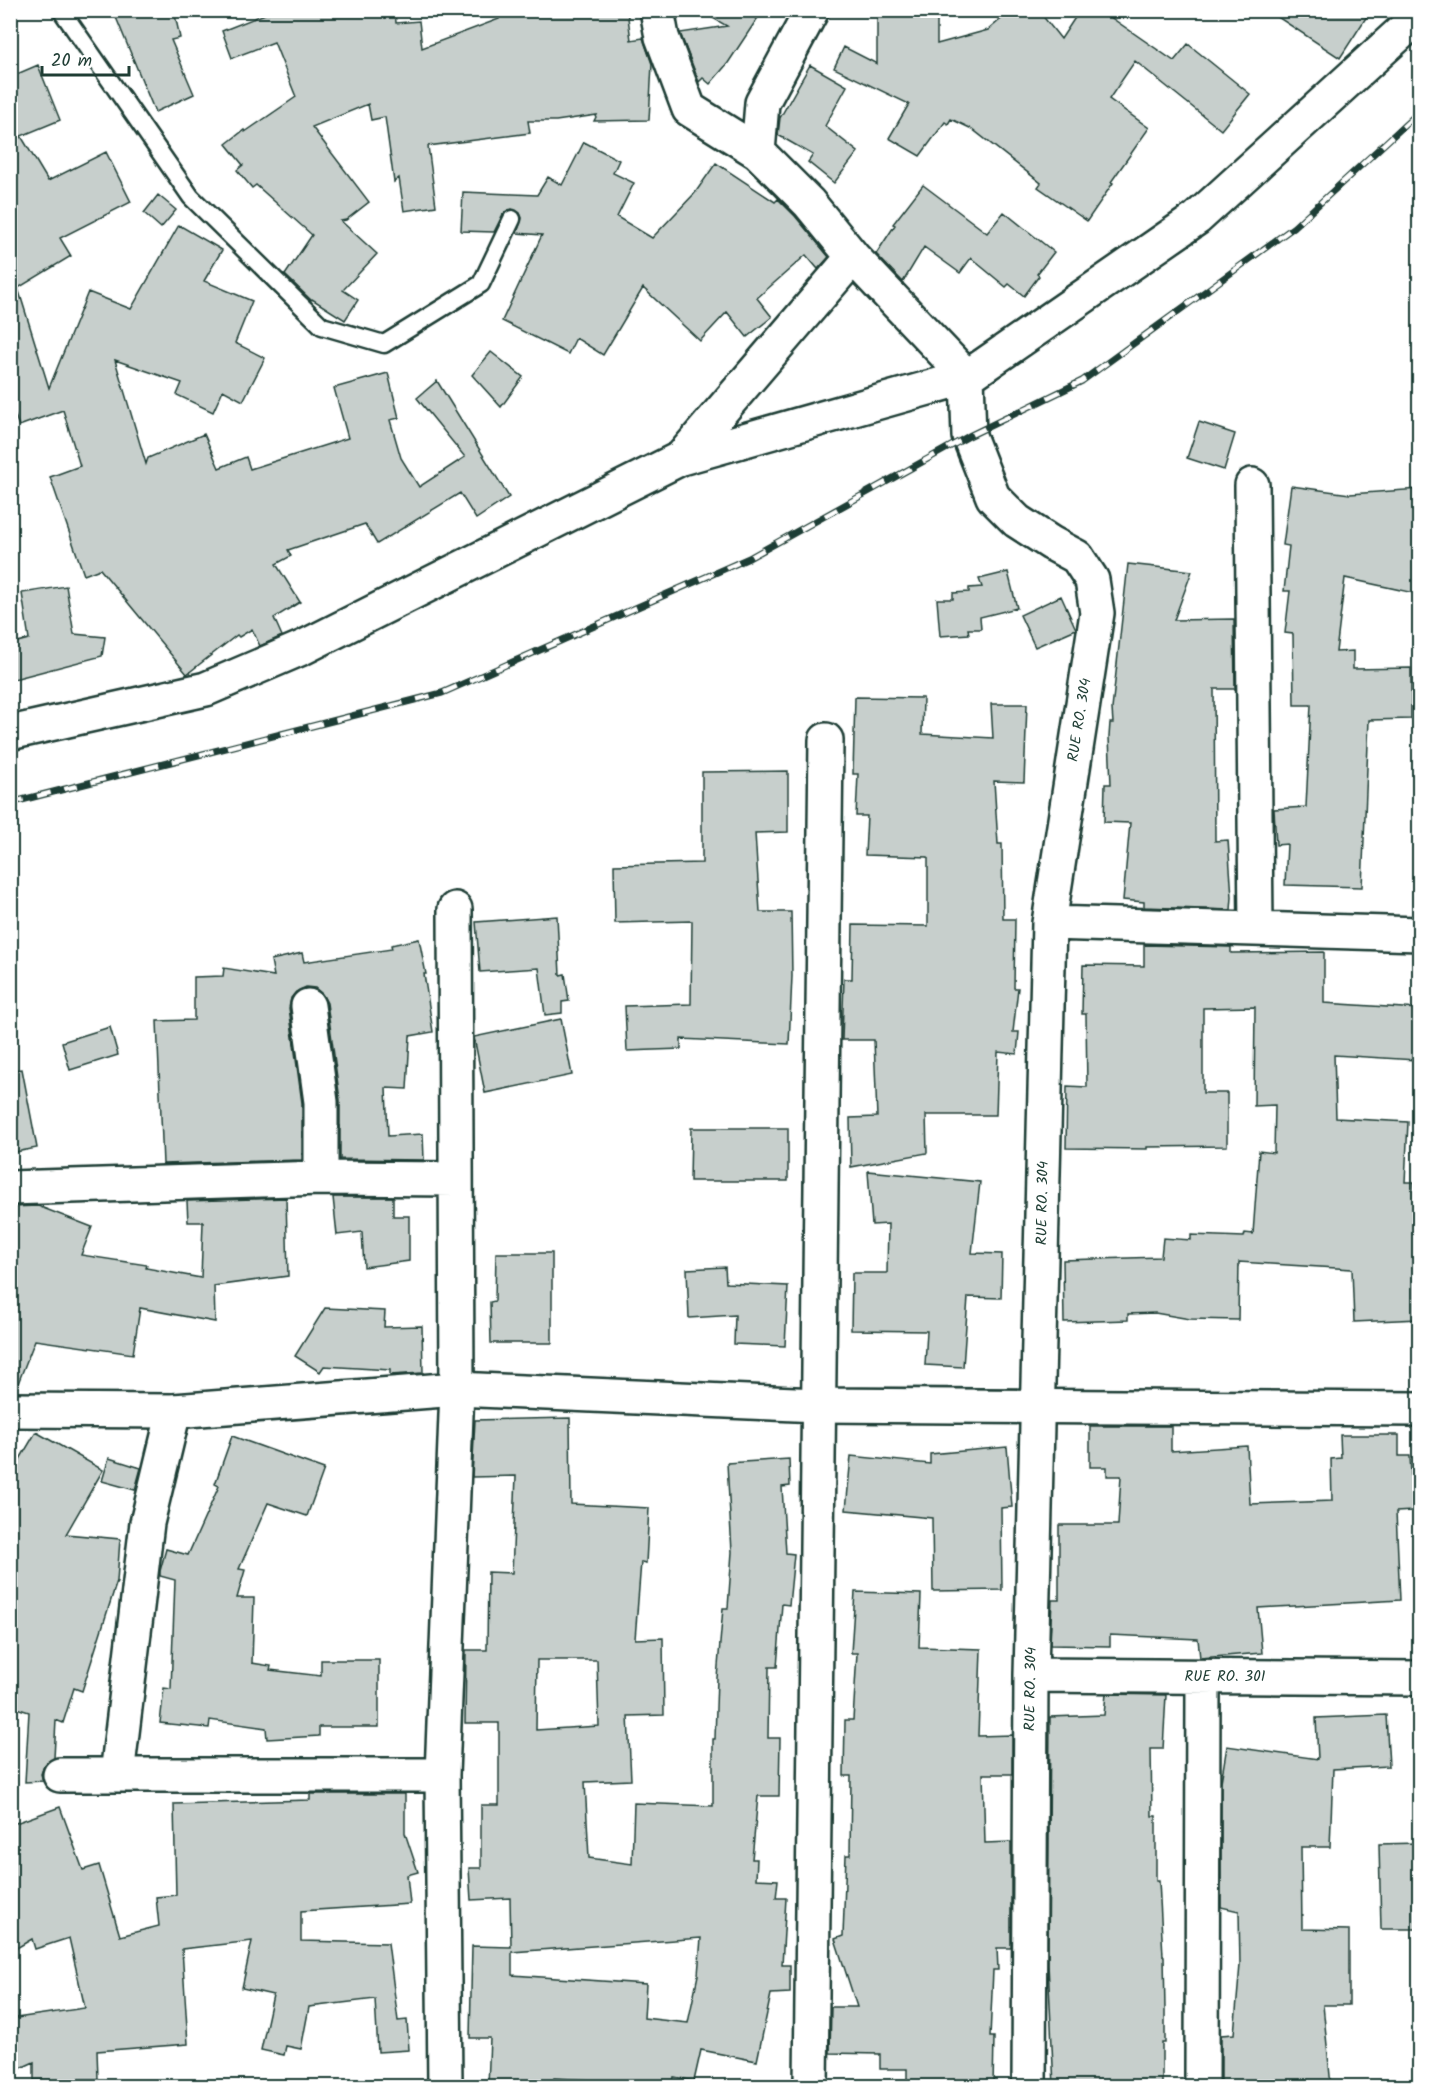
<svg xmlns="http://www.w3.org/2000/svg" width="1430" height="2097" font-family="Kalam,sans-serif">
  <rect width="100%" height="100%" fill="#fff"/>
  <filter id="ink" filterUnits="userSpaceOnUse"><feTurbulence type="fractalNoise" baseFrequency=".0167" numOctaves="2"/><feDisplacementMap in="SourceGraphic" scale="12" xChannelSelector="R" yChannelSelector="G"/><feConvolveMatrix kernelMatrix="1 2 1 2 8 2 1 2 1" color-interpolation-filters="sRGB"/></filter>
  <g filter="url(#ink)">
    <!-- building -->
    <path fill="#c7cfcc" stroke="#1f3d34" stroke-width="1.5" fill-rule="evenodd" d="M 113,10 L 174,10 L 180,38 L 171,40 L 194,94 L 155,112 Z
      M 275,10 L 395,10 L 396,23 L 419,21 L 422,48 L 499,19 L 498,10 L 627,10 L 631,40 L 643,38 L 652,64 L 649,120 L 594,121 L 597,115 L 556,121 L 528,121 L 530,133 L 428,146 L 436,206 L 404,211 L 399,178 L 394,182 L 385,117 L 371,120 L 368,104 L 312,127 L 369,202 L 346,220 L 341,221 L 377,254 L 343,290 L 358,300 L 345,320 L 312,299 L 311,300 L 285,275 L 312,235 L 256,185 L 252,188 L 237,170 L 243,165 L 226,144 L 244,130 L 245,132 L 296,97 L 274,42 L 232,58 L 222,31 Z
      M 699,10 L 763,10 L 728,63 L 710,84 L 703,78 L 699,82 L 680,33 L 727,26 Z
      M 877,10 L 937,10 L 937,44 L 988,30 L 1012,10 L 1038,10 L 1061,39 L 1080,10 L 1100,10 L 1174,61 L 1188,44 L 1250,94 L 1221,130 L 1135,61 L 1109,99 L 1149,128 L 1111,182 L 1113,183 L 1087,221 L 1038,187 L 1041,183 L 972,129 L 951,119 L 948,124 L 945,122 L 920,156 L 889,138 L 909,104 L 834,68 L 844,47 L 877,64 Z
      M 1267,10 L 1371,10 L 1340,58 Z
      M 38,65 L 60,120 L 21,136 L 48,181 L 106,152 L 131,202 L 60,238 L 71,256 L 18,288 L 49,388 L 88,292 L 131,309 L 179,225 L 222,250 L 204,281 L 252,301 L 235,343 L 265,358 L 243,401 L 223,390 L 213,412 L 177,395 L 182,383 L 115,360 L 146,464 L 148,458 L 204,434 L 219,468 L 246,457 L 250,469 L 348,438 L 334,388 L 388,373 L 399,418 L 390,420 L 401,458 L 419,487 L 465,457 L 417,398 L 437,381 L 509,497 L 476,519 L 460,493 L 377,544 L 365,524 L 288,550 L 291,556 L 276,564 L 300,602 L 274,618 L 282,636 L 260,646 L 252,629 L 239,637 L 237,635 L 187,674 L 100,569 L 84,575 L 50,477 L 80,466 L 63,410 L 19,426 L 10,403 L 10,77 Z
      M 810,65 L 847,86 L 825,126 L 858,152 L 834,183 L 808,162 L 813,155 L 778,135 L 780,118 Z
      M 584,142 L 619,160 L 613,173 L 634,183 L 617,217 L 652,238 L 695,193 L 716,163 L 775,202 L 778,199 L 795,216 L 829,257 L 818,269 L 806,255 L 757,298 L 772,317 L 747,337 L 727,312 L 700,341 L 643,288 L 603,355 L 576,338 L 568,354 L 502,321 L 542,235 L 517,233 L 522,218 L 520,213 L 512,209 L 503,214 L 494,232 L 461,231 L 463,192 L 537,195 L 548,177 L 562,185 Z
      M 923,185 L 987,233 L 1004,212 L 1054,252 L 1037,274 L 1039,276 L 1024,296 L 1009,284 L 1006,287 L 971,258 L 960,273 L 924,247 L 903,282 L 876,254 L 895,225 L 893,224 Z
      M 158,195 L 176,210 L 161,228 L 144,213 Z
      M 491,352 L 523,377 L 501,407 L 472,375 Z
      M 1199,422 L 1235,434 L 1224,470 L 1187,458 Z
      M 1291,486 L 1350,494 L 1419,489 L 1419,594 L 1345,578 L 1336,652 L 1353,651 L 1353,669 L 1411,668 L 1411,719 L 1369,720 L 1362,887 L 1285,885 L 1287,844 L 1276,845 L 1274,809 L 1306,807 L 1311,705 L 1294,705 L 1293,634 L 1285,633 L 1290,591 L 1284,591 L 1289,546 L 1283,545 Z
      M 1128,564 L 1192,571 L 1174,620 L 1234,619 L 1235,689 L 1214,689 L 1215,841 L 1228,840 L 1232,897 L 1231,910 L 1144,907 L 1144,902 L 1123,900 L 1130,823 L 1104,822 L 1105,784 L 1111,784 L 1109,737 L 1110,723 L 1113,723 L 1112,709 Z
      M 1008,572 L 1017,608 L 980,617 L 981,629 L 968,629 L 969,634 L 940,636 L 937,599 L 953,599 L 953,593 L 969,592 L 969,588 L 982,587 L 979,579 Z
      M 66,586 L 74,634 L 105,637 L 102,656 L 10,680 L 10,644 L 29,639 L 22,593 Z
      M 1061,596 L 1076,629 L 1035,647 L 1020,615 Z
      M 855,697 L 923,698 L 922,734 L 993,738 L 991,704 L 1027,704 L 1024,782 L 994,781 L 998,844 L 1002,844 L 1003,919 L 1015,919 L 1014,988 L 1018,988 L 1013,1032 L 1019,1032 L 1017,1054 L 998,1052 L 996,1115 L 926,1115 L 927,1153 L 851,1167 L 850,1118 L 877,1117 L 874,1040 L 842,1040 L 844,979 L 852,979 L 853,925 L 928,926 L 928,857 L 865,855 L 867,816 L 856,816 L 858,774 L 853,774 Z
      M 788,771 L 788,832 L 755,833 L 760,912 L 791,912 L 792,976 L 789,1044 L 681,1039 L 681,1049 L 627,1051 L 625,1006 L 691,1004 L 692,921 L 615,923 L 614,865 L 702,863 L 702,772 Z
      M 557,916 L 560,975 L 565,974 L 569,1001 L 562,1002 L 562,1013 L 545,1015 L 539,968 L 480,972 L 476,922 Z
      M 419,939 L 426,974 L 424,974 L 433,1032 L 410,1036 L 407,1089 L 386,1088 L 388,1136 L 423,1134 L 424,1160 L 340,1159 L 340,1100 L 327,1003 L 322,994 L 315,988 L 306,987 L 296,992 L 291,998 L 289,1008 L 302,1103 L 302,1160 L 163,1164 L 157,1021 L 194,1020 L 194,977 L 223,976 L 224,968 L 274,976 L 271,960 L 302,953 L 304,962 L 392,949 L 391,945 Z
      M 1144,945 L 1231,947 L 1231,953 L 1324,952 L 1324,1003 L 1419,1009 L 1416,1060 L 1334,1055 L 1336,1118 L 1408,1122 L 1405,1182 L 1414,1182 L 1419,1254 L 1419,1319 L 1354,1322 L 1352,1269 L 1239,1262 L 1238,1320 L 1190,1319 L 1155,1313 L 1128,1314 L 1128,1320 L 1064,1322 L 1063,1260 L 1161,1257 L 1163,1238 L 1191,1240 L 1191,1235 L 1244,1237 L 1245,1233 L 1253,1234 L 1259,1151 L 1274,1153 L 1275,1105 L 1254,1106 L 1255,1007 L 1203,1008 L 1203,1093 L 1227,1093 L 1227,1146 L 1147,1147 L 1147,1149 L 1066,1148 L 1067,1086 L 1087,1087 L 1086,1014 L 1082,1014 L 1083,965 L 1144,966 Z
      M 561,1019 L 572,1075 L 485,1093 L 474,1037 Z
      M 110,1027 L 118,1055 L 70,1070 L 62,1042 Z
      M 22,1069 L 37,1148 L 10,1153 L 10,1070 Z
      M 691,1128 L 788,1128 L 788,1181 L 690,1181 Z
      M 868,1171 L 980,1182 L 972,1253 L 1002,1254 L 1001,1298 L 968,1297 L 963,1367 L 925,1365 L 927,1331 L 851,1330 L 852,1273 L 887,1273 L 888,1224 L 872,1225 Z
      M 333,1197 L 393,1197 L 393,1216 L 409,1216 L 409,1261 L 364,1267 L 362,1232 L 337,1235 Z
      M 286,1198 L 288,1276 L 214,1286 L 215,1322 L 140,1308 L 133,1354 L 35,1340 L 15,1391 L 10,1391 L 10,1207 L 38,1206 L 92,1227 L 81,1255 L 147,1265 L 146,1268 L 201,1278 L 203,1222 L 188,1222 L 187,1201 Z
      M 496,1253 L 552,1253 L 552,1343 L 491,1343 L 490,1302 L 495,1301 Z
      M 725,1267 L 726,1283 L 788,1286 L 785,1346 L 734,1344 L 735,1315 L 689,1318 L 687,1269 Z
      M 325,1308 L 385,1311 L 384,1327 L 422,1326 L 423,1373 L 390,1375 L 390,1370 L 324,1366 L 320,1372 L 295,1356 Z
      M 570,1418 L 571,1504 L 649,1508 L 646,1563 L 641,1562 L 635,1639 L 663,1638 L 664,1715 L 628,1716 L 631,1780 L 585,1782 L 589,1858 L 632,1864 L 634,1803 L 713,1806 L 713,1739 L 715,1739 L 717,1678 L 723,1608 L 728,1608 L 732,1552 L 727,1463 L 789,1459 L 790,1486 L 782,1487 L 786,1553 L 794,1554 L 789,1605 L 782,1604 L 777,1667 L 769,1667 L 768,1738 L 780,1738 L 779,1796 L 758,1796 L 752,1859 L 757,1859 L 756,1879 L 778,1880 L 776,1898 L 786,1898 L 782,1965 L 790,1965 L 790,1993 L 771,1994 L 757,2061 L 701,2050 L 694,2081 L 674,2077 L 672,2086 L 633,2086 L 634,2082 L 554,2078 L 554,2086 L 488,2086 L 490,2038 L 470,2038 L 472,1946 L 511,1947 L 510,1898 L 471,1900 L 469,1868 L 481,1868 L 481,1805 L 499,1805 L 499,1723 L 465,1723 L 466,1650 L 487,1650 L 488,1572 L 512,1573 L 516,1476 L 472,1477 L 475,1420 ZM 537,1660 L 597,1660 L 599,1726 L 536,1730 ZM 701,1938 L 698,1975 L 688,2023 L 644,2018 L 646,1984 L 512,1975 L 512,1952 Z
      M 1090,1426 L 1171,1426 L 1171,1451 L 1247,1446 L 1250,1504 L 1332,1501 L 1331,1459 L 1341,1458 L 1340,1435 L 1399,1435 L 1399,1456 L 1410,1456 L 1413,1511 L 1396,1512 L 1400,1600 L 1258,1608 L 1262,1653 L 1200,1658 L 1198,1639 L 1110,1635 L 1110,1646 L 1050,1645 L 1052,1600 L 1059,1600 L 1059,1525 L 1118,1525 L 1121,1476 L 1107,1476 L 1107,1467 L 1090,1467 Z
      M 36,1432 L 103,1470 L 66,1534 L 120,1539 L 117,1581 L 82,1691 L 74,1688 L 63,1723 L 56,1720 L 54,1758 L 44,1766 L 41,1774 L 43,1781 L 25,1782 L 29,1712 L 10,1706 L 10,1476 Z
      M 232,1436 L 324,1469 L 307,1516 L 268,1503 L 239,1569 L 245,1570 L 237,1598 L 254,1598 L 252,1663 L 271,1666 L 270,1670 L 321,1676 L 321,1660 L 379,1660 L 379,1727 L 319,1727 L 319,1736 L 267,1739 L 266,1728 L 210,1720 L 209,1728 L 160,1723 L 164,1688 L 171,1689 L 175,1580 L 160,1576 L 160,1571 L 166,1549 L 188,1555 L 219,1486 L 215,1484 Z
      M 1007,1447 L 1012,1507 L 1001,1508 L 1002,1590 L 933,1591 L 932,1518 L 846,1510 L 851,1456 L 930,1464 L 930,1454 Z
      M 109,1458 L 141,1468 L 135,1490 L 102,1481 Z
      M 855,1592 L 921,1594 L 919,1647 L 981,1649 L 978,1736 L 1012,1735 L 1012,1774 L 983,1774 L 985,1843 L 1011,1842 L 1011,1948 L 997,1948 L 998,1970 L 993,1970 L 990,2037 L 994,2037 L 993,2086 L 907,2086 L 907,2069 L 880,2069 L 880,2054 L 830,2053 L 831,2007 L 857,2007 L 835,1939 L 843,1936 L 846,1855 L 850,1855 L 851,1776 L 844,1776 L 845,1720 L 853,1720 L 857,1653 L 851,1653 Z
      M 1106,1694 L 1166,1695 L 1163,1749 L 1151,1749 L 1152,1816 L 1156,1816 L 1156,1881 L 1159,1881 L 1163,1956 L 1164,1956 L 1165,2011 L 1165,2043 L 1162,2043 L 1162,2086 L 1054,2086 L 1048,1964 L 1050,1717 L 1104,1715 Z
      M 1386,1715 L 1389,1766 L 1333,1769 L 1330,1847 L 1301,1847 L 1302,1929 L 1349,1930 L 1349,2005 L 1323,2005 L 1331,2086 L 1221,2086 L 1221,2035 L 1234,2034 L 1240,1965 L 1239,1911 L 1221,1907 L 1221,1782 L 1227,1746 L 1318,1759 L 1316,1718 Z
      M 310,1794 L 405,1794 L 405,1833 L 418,1872 L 407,1875 L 410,1904 L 301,1911 L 301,1941 L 388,1943 L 398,2021 L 407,2020 L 409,2050 L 378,2052 L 375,1999 L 309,2007 L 301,2049 L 286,2046 L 284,2055 L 261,2050 L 273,1995 L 242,1988 L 252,1941 L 182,1949 L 188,2044 L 97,2051 L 98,2079 L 34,2080 L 34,2062 L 10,2073 L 10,2019 L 85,2008 L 69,1938 L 35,1949 L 32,1939 L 10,1952 L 10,1825 L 60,1807 L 83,1870 L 99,1865 L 120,1936 L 159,1926 L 156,1897 L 176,1895 L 174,1804 L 310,1800 Z
      M 1419,1843 L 1419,1929 L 1381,1929 L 1379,1844 Z"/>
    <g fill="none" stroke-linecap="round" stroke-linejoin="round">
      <defs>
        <path id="service" d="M 61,10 L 191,197 L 322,326 L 384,344 L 481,284 L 512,219"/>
        <path id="minor" d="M 657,10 L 662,37 L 689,109 L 758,152
          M 812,10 L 762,103 L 758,152 L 809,203 L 853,257 L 967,377 L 969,436 L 993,497 L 1017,521 L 1051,543 L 1077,557 L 1092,580 L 1097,613 L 1049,923 L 1031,1675 L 1029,2086
          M 681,458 L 853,257
          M 1252,485 L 1256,929
          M 10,733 L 206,689 L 304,647 L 681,458 L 967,377 L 1197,218 L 1420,15
          M 1049,923 L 1420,934
          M 308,1006 L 321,1102 L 321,1178
          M 10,1188 L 321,1178 L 456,1179
          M 1031,1675 L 1420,1678
          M 60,1775 L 442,1775
          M 117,1775 L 147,1523 L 174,1411
          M 445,2086 L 442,1775 L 457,1389 L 455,909
          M 811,2086 L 826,740
          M 1202,2086 L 1203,1677"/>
        <path id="tertiary" d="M 10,1410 L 174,1411 L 457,1389 L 818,1405 L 1420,1409"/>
      </defs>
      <!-- service casing -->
      <use href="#service" stroke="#1f3d34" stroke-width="21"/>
      <!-- minor casing -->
      <use href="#minor" stroke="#1f3d34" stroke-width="38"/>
      <!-- tertiary casing -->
      <use href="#tertiary" stroke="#1f3d34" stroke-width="38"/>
      <!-- service -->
      <use href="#service" stroke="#fff" stroke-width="16"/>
      <!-- minor -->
      <use href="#minor" stroke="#fff" stroke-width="33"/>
      <!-- tertiary -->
      <use href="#tertiary" stroke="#fff" stroke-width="33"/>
      <defs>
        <path id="rail" d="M 10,803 L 442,693 L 749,558 L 969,436 L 1082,381 L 1294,227 L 1420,111"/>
      </defs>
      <!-- rail casing -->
      <use href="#rail" stroke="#1f3d34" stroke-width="7"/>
      <!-- rail -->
      <use href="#rail" stroke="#fff" stroke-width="4.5" stroke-dasharray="14" stroke-linecap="butt"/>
    </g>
  </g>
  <g text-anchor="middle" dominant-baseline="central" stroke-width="4.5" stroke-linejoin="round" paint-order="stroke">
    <!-- street labels -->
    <g font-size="15" fill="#1f3d34" stroke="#fff">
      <text transform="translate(1080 720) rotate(-81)">RUE RO. 304</text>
      <text transform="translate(1043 1203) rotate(-89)">RUE RO. 304</text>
      <text x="1225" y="1677">RUE RO. 301</text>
      <text transform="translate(1031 1689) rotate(-89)">RUE RO. 304</text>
    </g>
  </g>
  <!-- margin -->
  <rect width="1430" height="2097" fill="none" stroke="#fff" stroke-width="36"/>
  <rect x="18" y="18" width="1394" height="2061" fill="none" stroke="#1f3d34" stroke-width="2" filter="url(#ink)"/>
  <!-- scale -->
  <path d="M42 66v9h87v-9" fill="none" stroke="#1f3d34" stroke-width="3"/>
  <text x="51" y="66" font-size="18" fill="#1f3d34" stroke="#ffffff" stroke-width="4.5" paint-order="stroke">20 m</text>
</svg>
